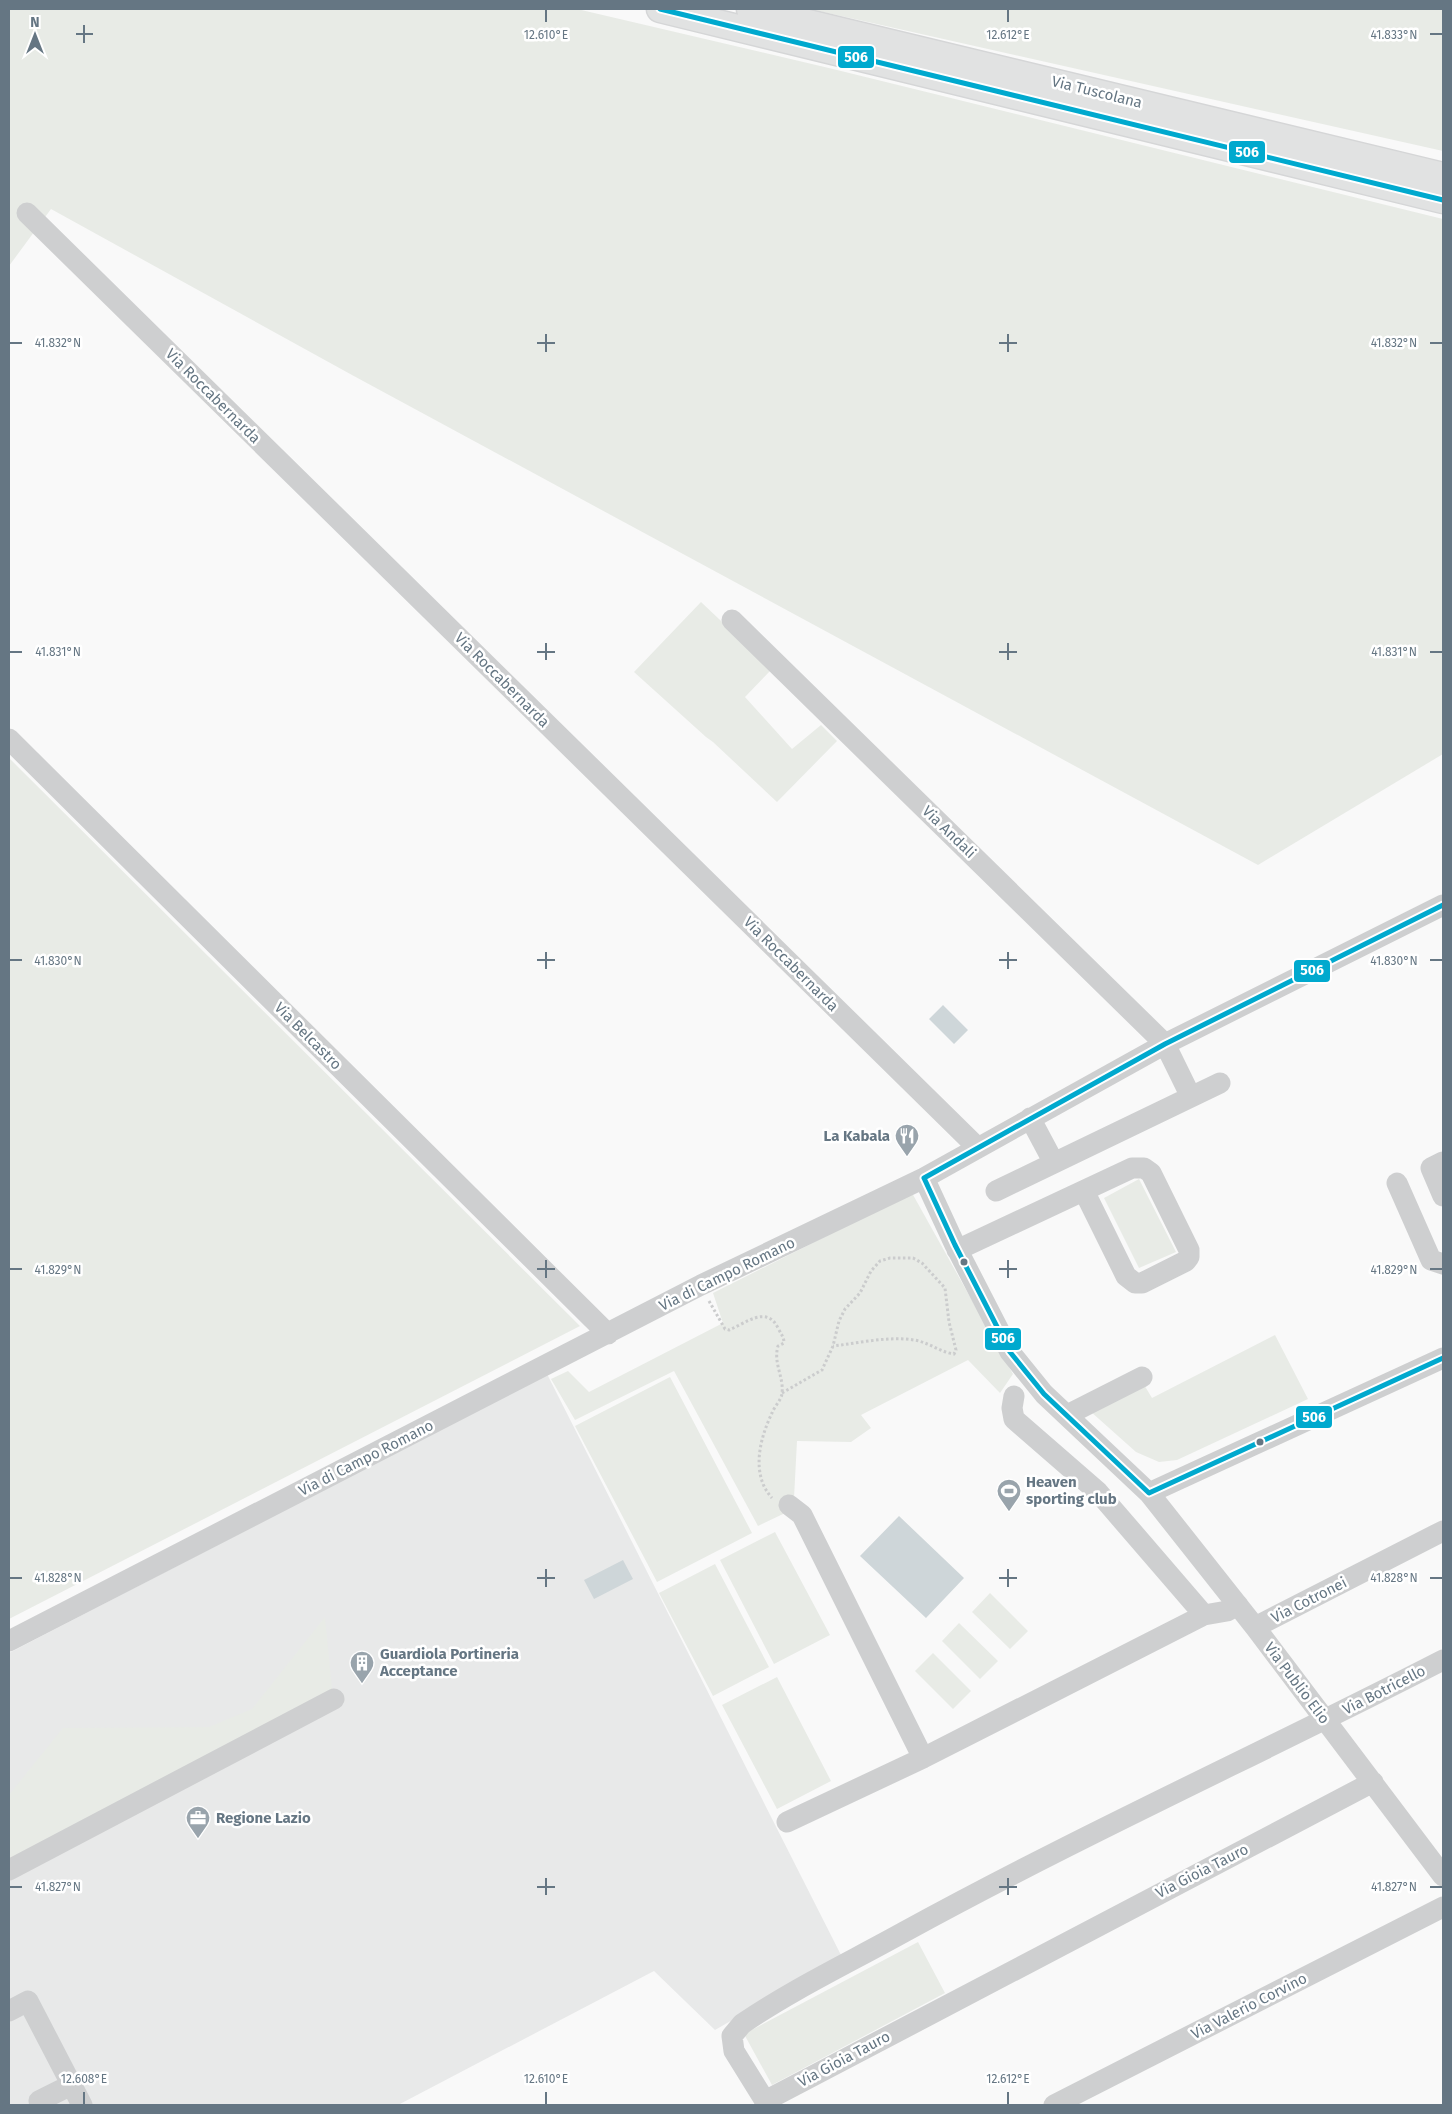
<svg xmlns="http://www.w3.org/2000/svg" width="1452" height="2114" font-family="'Fira Sans',sans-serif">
  <rect width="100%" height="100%" fill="#f9f9f9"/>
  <!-- built -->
  <path fill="#e8e9e9" d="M 547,1374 L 842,1957 L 715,2030 L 654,1971 L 398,2105 L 9,2105 L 9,1653 Z"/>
  <!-- green -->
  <path fill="#e8ebe6" d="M 9,9 L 577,9 L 833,69 L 1443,219 L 1443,754 L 1258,865 L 352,375 L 51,209 L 9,266 Z
    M 810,9 L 1443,9 L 1443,151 Z
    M 701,602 L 772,669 L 745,697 L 792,749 L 821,725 L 837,741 L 777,802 L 713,742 L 706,737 L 634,672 Z
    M 9,758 L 580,1326 L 9,1619 Z
    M 1139,1179 L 1176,1252 L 1139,1268 L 1104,1198 Z
    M 912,1193 L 1013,1374 L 1000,1393 L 968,1360 L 861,1415 L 871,1428 L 851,1442 L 797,1441 L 794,1498 L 783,1514 L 758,1526 L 674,1371 L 575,1420 L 551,1379 L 568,1371 L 589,1392 L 723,1323 L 713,1293 Z
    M 1275,1335 L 1308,1399 L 1177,1460 L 1159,1462 L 1136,1452 L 1090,1411 L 1143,1383 L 1152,1398 Z
    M 670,1377 L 752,1533 L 657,1582 L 575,1426 Z
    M 775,1532 L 830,1635 L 774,1664 L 720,1560 Z
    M 715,1564 L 769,1667 L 713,1696 L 659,1593 Z
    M 990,1593 L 1028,1631 L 1010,1649 L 972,1612 Z
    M 325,1617 L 332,1689 L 9,1862 L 9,1795 L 63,1728 L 209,1727 L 252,1709 Z
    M 959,1623 L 998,1661 L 980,1679 L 942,1641 Z
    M 933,1653 L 971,1691 L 953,1709 L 915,1671 Z
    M 777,1677 L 831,1781 L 777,1809 L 722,1705 Z
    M 918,1942 L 945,1993 L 772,2085 L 744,2034 Z"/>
  <!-- water -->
  <path fill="#ced6d9" d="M 943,1005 L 968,1030 L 954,1044 L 929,1019 Z
    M 899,1516 L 964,1578 L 926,1618 L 860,1556 Z
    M 623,1560 L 633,1579 L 594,1599 L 584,1580 Z"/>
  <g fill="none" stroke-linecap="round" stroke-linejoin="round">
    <defs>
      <path id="major" d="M 660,9 L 1443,200
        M 750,9 L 1443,176"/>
    </defs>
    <!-- major casing -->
    <use href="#major" stroke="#d5d6d7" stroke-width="29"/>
    <!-- path -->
    <path stroke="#cbcccd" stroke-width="3" stroke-dasharray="2.5 2.5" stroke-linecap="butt" d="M 709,1301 L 725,1329 L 729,1330 C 746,1323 767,1305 778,1328 C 781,1334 784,1337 784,1343 L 778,1346 C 773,1363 784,1377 782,1393 C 782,1399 774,1407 772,1413 C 759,1440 751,1475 772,1498
      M 782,1393 L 822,1370 L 833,1346 L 839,1321 L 845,1309 L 860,1293 L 871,1271 L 880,1261 L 890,1258 L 913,1258 L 922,1263 L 945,1288 L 949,1322 L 956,1350 L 954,1354 C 940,1352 928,1342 914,1340 C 888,1336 859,1343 833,1346"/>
    <!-- minor -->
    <path stroke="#cecfd0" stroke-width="21" d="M 27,213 L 977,1147
      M 732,620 L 1165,1044 L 1191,1097
      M 9,739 L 608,1334
      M 1030,1118 L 1054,1163 L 1220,1083
      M 1443,1162 L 1431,1168 L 1443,1196
      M 924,1178 L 955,1245 L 1010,1352 L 1044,1394 L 1149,1493 L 1443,1358
      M 1397,1183 L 1431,1260 L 1443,1264
      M 996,1191 L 1054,1163
      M 957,1250 L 1132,1168 L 1144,1168 L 1151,1173 L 1189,1250 L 1189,1257 L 1186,1261 L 1142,1283 L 1135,1283 L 1126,1276 L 1084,1191
      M 1014,1396 L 1012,1408 L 1014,1419 L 1098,1492 L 1204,1615
      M 1067,1415 L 1142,1377
      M 1149,1493 L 1255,1627 L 1443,1876
      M 789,1505 L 802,1515 L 923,1758
      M 1255,1627 L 1443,1531
      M 9,1641 L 701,1285 L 924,1178 L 1165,1044 L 1443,905
      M 1373,1782 L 765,2101 L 734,2051 L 732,2036 L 742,2024 C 793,1989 850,1962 904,1932 C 1081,1835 1264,1752 1443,1660
      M 787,1822 L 923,1758 L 1204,1615 L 1227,1611 L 1238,1605
      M 9,1870 L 334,1699
      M 9,2011 L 28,2001 L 82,2105
      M 42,2105 L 39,2101 L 71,2085
      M 1054,2105 L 1443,1907"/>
    <!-- major -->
    <use href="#major" stroke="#e1e2e2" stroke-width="26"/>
    <defs>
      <path id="bus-1" d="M 660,9 L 1443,200
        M 924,1178 L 955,1245 L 1010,1352 L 1044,1394 L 1149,1493 L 1443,1358
        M 924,1178 L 1165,1044 L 1443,905"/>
    </defs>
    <!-- bus-1 casing -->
    <use href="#bus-1" stroke="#fff" stroke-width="9"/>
    <!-- bus-1 -->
    <use href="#bus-1" stroke="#00a9ce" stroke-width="5"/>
  </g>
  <!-- ticks -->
  <path fill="none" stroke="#657683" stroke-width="2" d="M 546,10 L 546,22M 1008,10 L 1008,22M 84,25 L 84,43M 76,34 L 93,34M 1430,34 L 1442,34M 546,334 L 546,352M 1008,334 L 1008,352M 10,343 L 22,343M 537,343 L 555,343M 999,343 L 1017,343M 1430,343 L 1442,343M 546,643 L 546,660M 1008,643 L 1008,660M 10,652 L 22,652M 537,652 L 555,652M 999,652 L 1017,652M 1430,652 L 1442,652M 546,952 L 546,969M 1008,952 L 1008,969M 10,960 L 22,960M 537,960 L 555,960M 999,960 L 1017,960M 1430,960 L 1442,960M 546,1260 L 546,1278M 1008,1260 L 1008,1278M 10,1269 L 22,1269M 537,1269 L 555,1269M 999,1269 L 1017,1269M 1430,1269 L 1442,1269M 546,1569 L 546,1587M 1008,1569 L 1008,1587M 10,1578 L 22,1578M 537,1578 L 555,1578M 999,1578 L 1017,1578M 1430,1578 L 1442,1578M 546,1878 L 546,1895M 1008,1878 L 1008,1895M 10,1887 L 22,1887M 537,1887 L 555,1887M 999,1887 L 1017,1887M 1430,1887 L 1442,1887M 84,2092 L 84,2104M 546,2092 L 546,2104M 1008,2092 L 1008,2104"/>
  <!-- icons -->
  <defs>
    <symbol id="restaurant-pin" viewBox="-11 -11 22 30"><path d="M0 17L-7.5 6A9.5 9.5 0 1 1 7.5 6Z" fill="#99a4ac" stroke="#fff"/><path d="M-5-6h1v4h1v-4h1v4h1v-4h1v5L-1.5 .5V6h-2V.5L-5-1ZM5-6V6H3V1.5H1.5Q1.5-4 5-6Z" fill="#fff"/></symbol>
    <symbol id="stadium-pin" viewBox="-11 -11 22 30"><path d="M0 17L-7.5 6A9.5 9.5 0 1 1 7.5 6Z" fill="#99a4ac" stroke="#fff"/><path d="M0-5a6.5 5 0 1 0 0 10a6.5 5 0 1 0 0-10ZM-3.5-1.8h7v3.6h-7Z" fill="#fff"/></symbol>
    <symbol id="building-pin" viewBox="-11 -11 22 30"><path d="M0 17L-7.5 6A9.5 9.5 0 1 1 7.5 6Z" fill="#99a4ac" stroke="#fff"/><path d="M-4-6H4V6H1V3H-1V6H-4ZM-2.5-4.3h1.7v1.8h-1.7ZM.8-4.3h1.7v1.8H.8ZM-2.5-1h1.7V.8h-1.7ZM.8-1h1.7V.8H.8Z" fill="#fff"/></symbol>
    <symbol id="office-pin" viewBox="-11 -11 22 30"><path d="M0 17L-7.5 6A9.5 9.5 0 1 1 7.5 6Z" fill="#99a4ac" stroke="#fff"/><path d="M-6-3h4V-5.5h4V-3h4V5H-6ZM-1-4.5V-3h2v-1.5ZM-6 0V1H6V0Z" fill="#fff"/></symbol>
  </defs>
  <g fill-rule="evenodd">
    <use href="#restaurant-pin" x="893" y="1122" width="28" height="38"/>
    <use href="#stadium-pin" x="995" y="1477" width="28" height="38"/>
    <use href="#building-pin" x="348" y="1649" width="28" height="38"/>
    <use href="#office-pin" x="184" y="1804" width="28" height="38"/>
  </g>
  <!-- markers -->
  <g fill="#657683" stroke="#fff" stroke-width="2">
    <circle cx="964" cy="1262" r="4.5"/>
    <circle cx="1260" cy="1442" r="4.5"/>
  </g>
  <g text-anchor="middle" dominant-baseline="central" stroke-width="5" stroke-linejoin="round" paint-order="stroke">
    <!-- street labels -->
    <g font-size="15" fill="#657683" stroke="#fff">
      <text transform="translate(1097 92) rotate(14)">Via Tuscolana</text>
      <text transform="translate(213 396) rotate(45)">Via Roccabernarda</text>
      <text transform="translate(502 680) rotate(45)">Via Roccabernarda</text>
      <text transform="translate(949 832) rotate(44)">Via Andali</text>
      <text transform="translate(791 964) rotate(45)">Via Roccabernarda</text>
      <text transform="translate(308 1036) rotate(45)">Via Belcastro</text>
      <text transform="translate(727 1274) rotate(-26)">Via di Campo Romano</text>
      <text transform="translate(366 1458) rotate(-27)">Via di Campo Romano</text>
      <text transform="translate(1309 1600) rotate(-27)">Via Cotronei</text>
      <text transform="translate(1297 1683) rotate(53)">Via Publio Elio</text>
      <text transform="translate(1384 1690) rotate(-27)">Via Botricello</text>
      <text transform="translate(1202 1871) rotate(-27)">Via Gioia Tauro</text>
      <text transform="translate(1249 2006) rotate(-27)">Via Valerio Corvino</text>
      <text transform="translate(844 2059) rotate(-28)">Via Gioia Tauro</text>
    </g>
    <!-- poi labels -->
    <g font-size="15" font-weight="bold" fill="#657683" stroke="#fff" text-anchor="start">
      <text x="890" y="1136" text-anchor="end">La Kabala</text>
      <text x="1026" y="1482">Heaven<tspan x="1026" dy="17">sporting club</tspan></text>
      <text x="380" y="1654">Guardiola Portineria<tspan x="380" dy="17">Acceptance</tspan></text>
      <text x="216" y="1818">Regione Lazio</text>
    </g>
  </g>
  <g font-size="12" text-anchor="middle" fill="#657683" stroke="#fff" stroke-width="5" stroke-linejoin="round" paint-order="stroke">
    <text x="1394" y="39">41.833°N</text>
    <text x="546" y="39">12.610°E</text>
    <text x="1008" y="39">12.612°E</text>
    <text x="58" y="347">41.832°N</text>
    <text x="1394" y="347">41.832°N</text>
    <text x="58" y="656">41.831°N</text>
    <text x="1394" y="656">41.831°N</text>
    <text x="58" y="965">41.830°N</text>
    <text x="1394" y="965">41.830°N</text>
    <text x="58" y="1274">41.829°N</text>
    <text x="1394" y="1274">41.829°N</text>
    <text x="58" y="1582">41.828°N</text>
    <text x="1394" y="1582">41.828°N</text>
    <text x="58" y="1891">41.827°N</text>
    <text x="1394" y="1891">41.827°N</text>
    <text x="84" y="2083">12.608°E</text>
    <text x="546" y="2083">12.610°E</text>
    <text x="1008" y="2083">12.612°E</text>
  </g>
  <g stroke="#fff" stroke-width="2">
    <rect x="837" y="45" width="38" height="24" rx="5" fill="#00a9ce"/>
    <rect x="1228" y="140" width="38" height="24" rx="5" fill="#00a9ce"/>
    <rect x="1293" y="959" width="38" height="24" rx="5" fill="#00a9ce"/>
    <rect x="984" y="1327" width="38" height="24" rx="5" fill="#00a9ce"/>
    <rect x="1295" y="1405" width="38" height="24" rx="5" fill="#00a9ce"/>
  </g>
  <g font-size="14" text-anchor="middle" font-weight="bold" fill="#fff">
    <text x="856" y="62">506</text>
    <text x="1247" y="157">506</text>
    <text x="1312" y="975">506</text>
    <text x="1003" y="1343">506</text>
    <text x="1314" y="1422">506</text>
  </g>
  <!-- border -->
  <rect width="1452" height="2114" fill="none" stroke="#657683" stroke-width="20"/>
  <!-- north arrow -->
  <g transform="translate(35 35)" stroke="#ffffff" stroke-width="4" paint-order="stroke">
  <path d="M0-4L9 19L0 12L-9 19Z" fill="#657683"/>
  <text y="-8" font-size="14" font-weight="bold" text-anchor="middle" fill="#657683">N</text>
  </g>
</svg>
